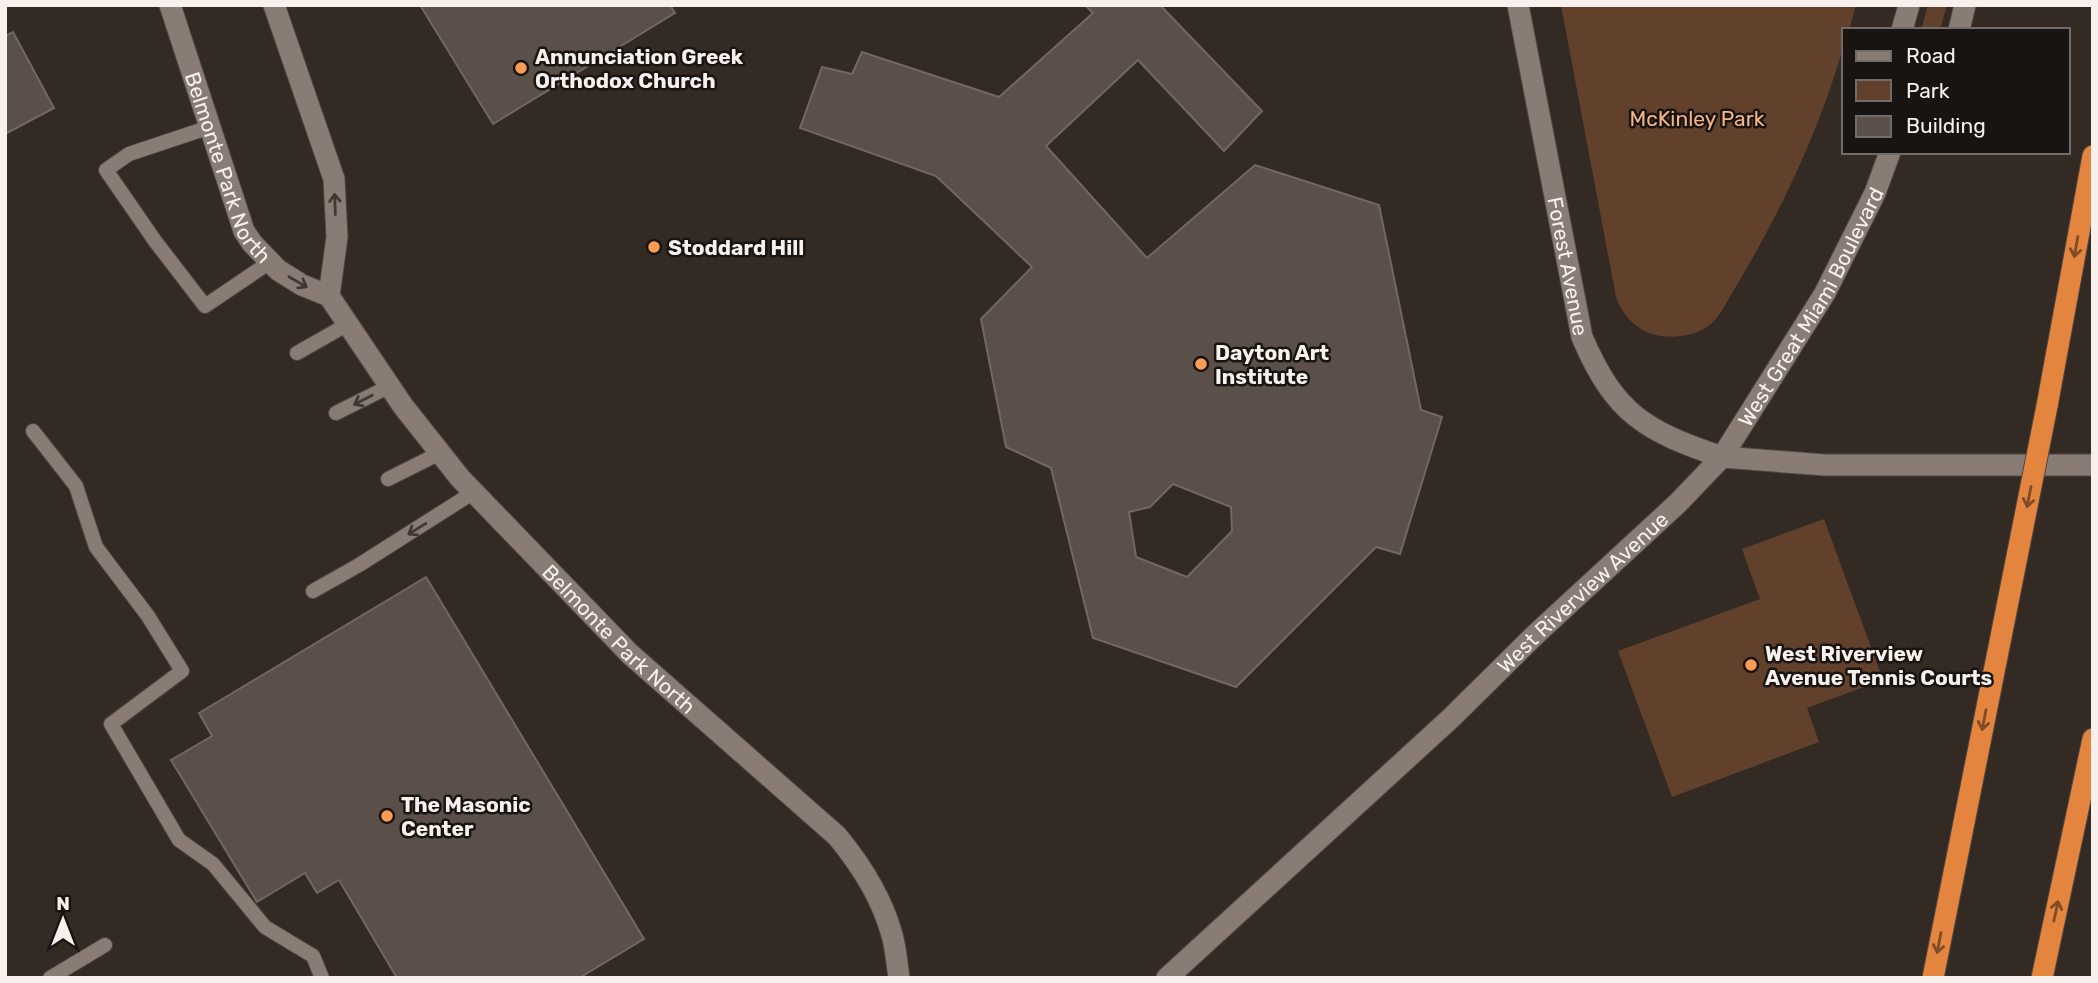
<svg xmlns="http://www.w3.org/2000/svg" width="2098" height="983" font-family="Rubik,sans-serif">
  <rect width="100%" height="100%" fill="#342a24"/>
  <!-- green -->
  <path fill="#61412b" d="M 1561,5 L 1856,5 L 1849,30 L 1844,30 C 1844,50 1837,67 1831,86 C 1807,156 1773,225 1735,288 C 1728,299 1722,314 1712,323 C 1698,336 1673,339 1656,335 C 1636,330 1623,316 1616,297 Z
    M 1928,5 L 1947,5 L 1940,30 L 1921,30 Z
    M 1824,519 L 1883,680 L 1807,708 L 1819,742 L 1672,797 L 1618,651 L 1760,599 L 1742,549 Z"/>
  <!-- pier -->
  <path fill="#342a24" d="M 2093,863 L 2093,978 L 1853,978 L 1862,932 Z"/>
  <!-- building -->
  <path fill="#5b5049" stroke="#736760" stroke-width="2" fill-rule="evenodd" d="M 420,5 L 670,5 L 675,13 L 493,124 Z
    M 1085,5 L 1160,5 L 1262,111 L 1224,151 L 1138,60 L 1046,146 L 1147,258 L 1255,165 L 1379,205 L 1421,410 L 1442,417 L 1400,554 L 1376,547 L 1236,687 L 1093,638 L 1051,468 L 1006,447 L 981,319 L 1032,267 L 936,176 L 800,128 L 822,67 L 852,74 L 862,52 L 999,97 L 1093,13 ZM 1173,484 L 1231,507 L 1232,531 L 1187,577 L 1136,557 L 1129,512 L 1150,507 Z
    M 13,32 L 54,108 L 5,134 L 5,36 Z
    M 426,577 L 644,939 L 579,978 L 397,978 L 339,880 L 317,893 L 305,873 L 257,902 L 171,760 L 212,736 L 199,713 Z"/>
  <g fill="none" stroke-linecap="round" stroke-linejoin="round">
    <defs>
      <path id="service" d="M 210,127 L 129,154 L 106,170 L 155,241 L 205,306 L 270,262
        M 297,353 L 348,324
        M 336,413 L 390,386
        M 33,431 L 76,486 L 96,547 L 148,616 L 182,671 L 111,724 L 179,840 L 213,864 L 265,927 L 313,956 L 322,978
        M 388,479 L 440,453
        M 313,591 L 359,565 L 474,492
        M 50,978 L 105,945"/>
      <g id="minor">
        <path id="s1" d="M 170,5 L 244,231 L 252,243 L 278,270 L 302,285 L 329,296 L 403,406 L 460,478 L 630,654 L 837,836 C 861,865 882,898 892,935 C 896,949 897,964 899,978"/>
        <path d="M 274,5 L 334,179 L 337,237 L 329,296"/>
      </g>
      <g id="tertiary">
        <path id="s2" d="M 1518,5 L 1582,337 C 1615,414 1645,431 1722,457"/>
      </g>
      <g id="secondary">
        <path d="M 1902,30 L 1909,5"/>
        <path d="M 1959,30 L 1965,5"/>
        <path d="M 1722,457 L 1825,465 L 2093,465"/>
        <path id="s3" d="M 1167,978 L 1451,718 L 1536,634 L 1678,503 L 1722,457 L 1825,293 L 1875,193 L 1890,152"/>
      </g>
      <path id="motorway" d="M 2047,406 L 2093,156
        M 2042,978 L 2093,739"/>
    </defs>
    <!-- service casing -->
    <use href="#service" stroke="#514843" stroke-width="16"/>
    <!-- minor casing -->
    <use href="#minor" stroke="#514843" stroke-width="23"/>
    <!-- tertiary casing -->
    <use href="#tertiary" stroke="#514843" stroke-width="23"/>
    <!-- secondary casing -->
    <use href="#secondary" stroke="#514843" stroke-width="23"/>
    <!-- motorway casing -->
    <use href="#motorway" stroke="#514843" stroke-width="23"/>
    <!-- service -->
    <use href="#service" stroke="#887c74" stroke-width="14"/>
    <!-- minor -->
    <use href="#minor" stroke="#887c74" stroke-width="21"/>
    <!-- tertiary -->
    <use href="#tertiary" stroke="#887c74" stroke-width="21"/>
    <!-- secondary -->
    <use href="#secondary" stroke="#887c74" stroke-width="21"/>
    <!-- motorway -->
    <use href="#motorway" stroke="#e3853e" stroke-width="21"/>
    <defs>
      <path id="motorway-bridge" d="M 1933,978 L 2047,406"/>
    </defs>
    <!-- motorway-bridge casing -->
    <use href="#motorway-bridge" stroke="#514843" stroke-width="23" stroke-linecap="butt"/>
    <!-- motorway-bridge -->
    <use href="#motorway-bridge" stroke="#e3853e" stroke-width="21"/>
  </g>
  <!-- one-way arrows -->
  <defs><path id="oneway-shaft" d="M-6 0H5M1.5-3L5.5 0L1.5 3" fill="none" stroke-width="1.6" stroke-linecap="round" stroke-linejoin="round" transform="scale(1.75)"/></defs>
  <g stroke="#3f3834">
    <use href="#oneway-shaft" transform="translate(335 204) rotate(-92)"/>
    <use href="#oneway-shaft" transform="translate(298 282) rotate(30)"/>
    <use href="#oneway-shaft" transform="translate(363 400) rotate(153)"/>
    <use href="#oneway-shaft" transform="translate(417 529) rotate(148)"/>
  </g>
  <g stroke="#7e4c28">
    <use href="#oneway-shaft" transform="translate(2076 247) rotate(100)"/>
    <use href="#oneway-shaft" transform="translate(2029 497) rotate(101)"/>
    <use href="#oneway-shaft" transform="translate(1984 720) rotate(101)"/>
    <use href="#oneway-shaft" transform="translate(2056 911) rotate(-78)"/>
    <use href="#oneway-shaft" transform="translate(1939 943) rotate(101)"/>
  </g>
  <!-- markers -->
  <g fill="#fd9c56" stroke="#181411" stroke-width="2.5">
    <circle cx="521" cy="68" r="7"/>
    <circle cx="654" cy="247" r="7"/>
    <circle cx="1201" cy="364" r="7"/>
    <circle cx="1751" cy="665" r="7"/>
    <circle cx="387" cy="816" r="7"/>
  </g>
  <g text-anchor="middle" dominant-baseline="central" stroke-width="5" stroke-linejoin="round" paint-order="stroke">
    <!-- poi labels -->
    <g font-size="21" font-weight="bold" fill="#f7f0ec" stroke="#181411" text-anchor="start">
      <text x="535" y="56">Annunciation Greek<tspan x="535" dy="24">Orthodox Church</tspan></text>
      <text x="668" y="247">Stoddard Hill</text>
      <text x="1215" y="352">Dayton Art<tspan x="1215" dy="24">Institute</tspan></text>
      <text x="1765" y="653">West Riverview<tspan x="1765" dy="24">Avenue Tennis Courts</tspan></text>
      <text x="401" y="804">The Masonic<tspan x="401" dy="24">Center</tspan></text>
    </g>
    <!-- park labels -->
    <g font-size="21" fill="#f7b589" stroke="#181411">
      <text x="1697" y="118">McKinley Park</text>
    </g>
    <!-- street labels -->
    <g font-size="21" fill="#f7f0ec" stroke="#181411">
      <text stroke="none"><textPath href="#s1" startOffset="173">Belmonte Park North</textPath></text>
      <text stroke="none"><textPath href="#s2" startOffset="266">Forest Avenue</textPath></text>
      <text stroke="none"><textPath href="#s3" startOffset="936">West Great Miami Boulevard</textPath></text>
      <text stroke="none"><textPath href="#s3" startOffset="567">West Riverview Avenue</textPath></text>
      <text stroke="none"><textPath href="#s1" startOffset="798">Belmonte Park North</textPath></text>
    </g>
  </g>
  <!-- border -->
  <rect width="2098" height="983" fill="none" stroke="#f7f0ec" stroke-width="14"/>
  <!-- legend -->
  <rect x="1842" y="28" width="228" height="126" fill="#181411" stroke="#716c69" stroke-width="2"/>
  <rect x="1856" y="51" width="35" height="10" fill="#887c74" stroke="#716c69" stroke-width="2"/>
  <text x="1906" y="63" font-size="21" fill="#f7f0ec">Road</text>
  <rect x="1856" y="80" width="35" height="21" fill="#61412b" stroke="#716c69" stroke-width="2"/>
  <text x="1906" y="98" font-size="21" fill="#f7f0ec">Park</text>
  <rect x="1856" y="116" width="35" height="21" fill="#5b5049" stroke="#716c69" stroke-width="2"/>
  <text x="1906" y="133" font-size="21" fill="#f7f0ec">Building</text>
  <!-- north arrow -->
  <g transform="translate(63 920)" stroke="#181411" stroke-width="5" paint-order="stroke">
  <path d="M0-5L12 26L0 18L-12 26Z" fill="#f7f0ec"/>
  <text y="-10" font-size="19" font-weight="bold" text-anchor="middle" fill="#f7f0ec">N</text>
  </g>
</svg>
